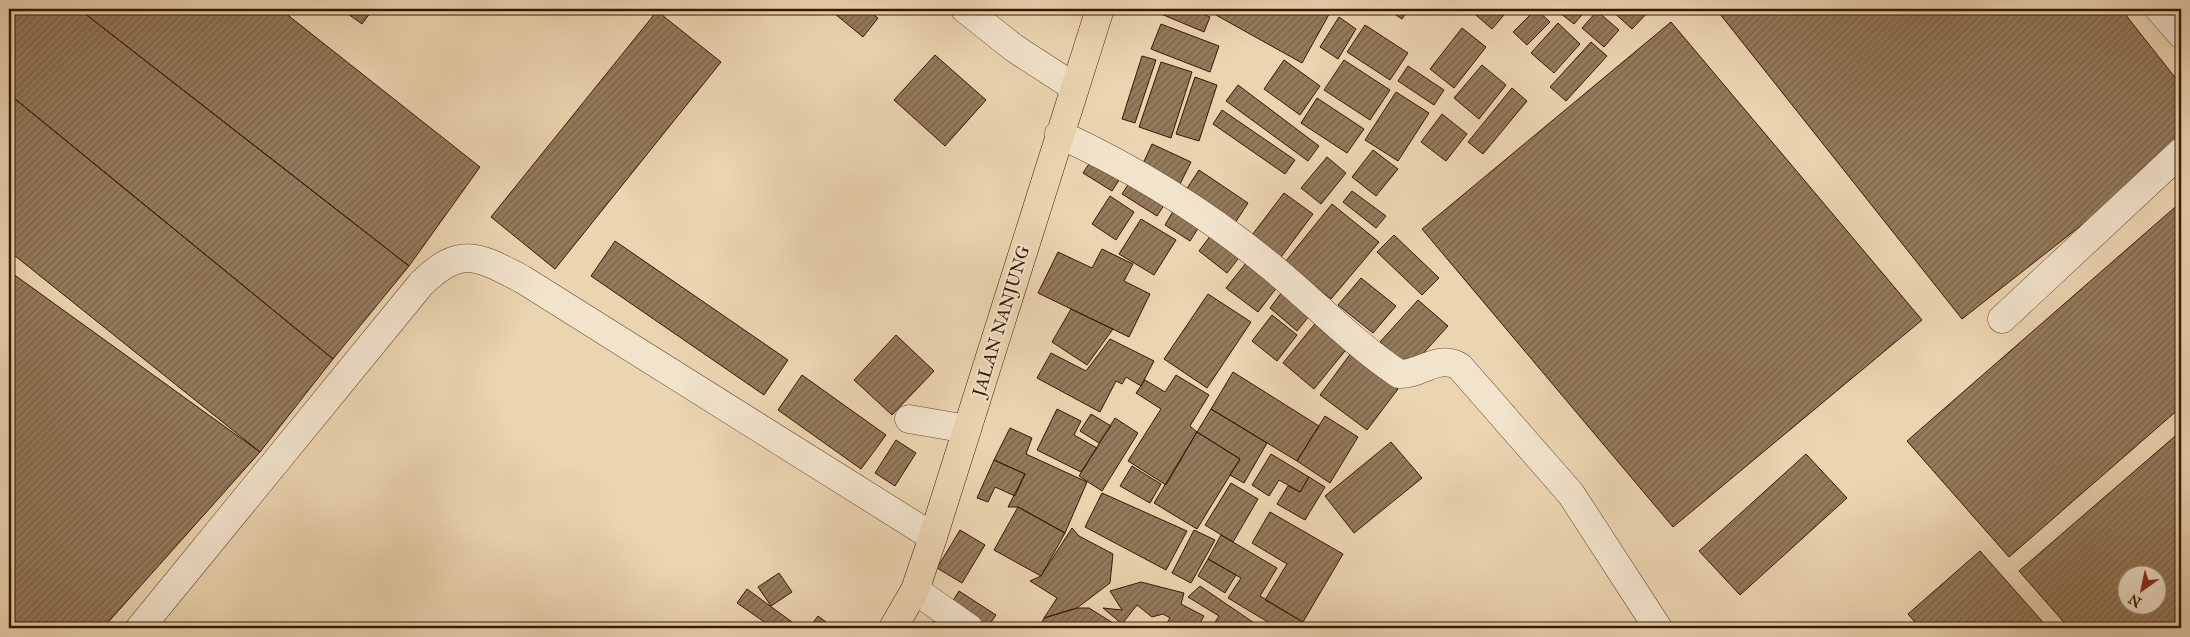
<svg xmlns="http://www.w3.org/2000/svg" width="2190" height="637" font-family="'IM FELL Great Primer',serif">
  <defs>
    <pattern id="building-hatch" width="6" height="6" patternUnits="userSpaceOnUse" patternTransform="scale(1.25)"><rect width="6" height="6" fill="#947a5c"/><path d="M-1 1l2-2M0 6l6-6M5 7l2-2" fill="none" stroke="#7a634a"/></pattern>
  </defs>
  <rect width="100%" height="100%" fill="#ebd4b0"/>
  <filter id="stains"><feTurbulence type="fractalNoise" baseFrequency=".004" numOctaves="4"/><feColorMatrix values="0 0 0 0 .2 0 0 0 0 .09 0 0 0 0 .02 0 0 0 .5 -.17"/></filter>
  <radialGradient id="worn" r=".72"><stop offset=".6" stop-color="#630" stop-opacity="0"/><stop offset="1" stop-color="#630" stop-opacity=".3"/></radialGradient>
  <!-- building -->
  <path fill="url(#building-hatch)" stroke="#361802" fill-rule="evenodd" d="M 9,9 L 79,9 L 409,266 L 333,359 L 9,94 Z
    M 79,9 L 280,9 L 480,167 L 409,266 Z
    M 341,9 L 373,9 L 362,24 Z
    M 829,9 L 866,9 L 878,18 L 863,37 Z
    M 1163,9 L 1190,9 L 1210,17 L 1204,32 L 1161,14 Z
    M 1208,9 L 1332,9 L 1302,63 L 1207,10 Z
    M 1387,9 L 1409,9 L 1402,19 Z
    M 1469,9 L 1509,9 L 1492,29 Z
    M 1536,9 L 1550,22 L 1527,45 L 1513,32 Z
    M 1555,9 L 1587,9 L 1574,24 Z
    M 1610,9 L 1651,9 L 1632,29 Z
    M 1716,9 L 2121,9 L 2181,85 L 2181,147 L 1962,319 Z
    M 657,11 L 721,62 L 555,269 L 491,217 Z
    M 1597,11 L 1619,30 L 1604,47 L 1582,28 Z
    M 1339,17 L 1356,29 L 1338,59 L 1320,47 Z
    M 1671,22 L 1922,320 L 1673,527 L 1422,229 Z
    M 1558,23 L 1580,44 L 1554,73 L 1531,53 Z
    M 1161,24 L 1219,46 L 1210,72 L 1151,49 Z
    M 1365,25 L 1408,53 L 1390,80 L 1347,52 Z
    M 1462,28 L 1486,47 L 1454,88 L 1430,69 Z
    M 1591,42 L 1607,56 L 1566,101 L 1550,87 Z
    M 935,55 L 986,100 L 945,146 L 894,100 Z
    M 1142,56 L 1156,60 L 1135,123 L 1122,119 Z
    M 1284,60 L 1320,86 L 1300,115 L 1264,89 Z
    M 1344,60 L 1390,90 L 1370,120 L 1324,90 Z
    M 1161,62 L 1192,72 L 1171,138 L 1139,127 Z
    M 1482,65 L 1506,85 L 1479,119 L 1454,98 Z
    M 1408,66 L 1444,90 L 1434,105 L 1398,81 Z
    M 1195,77 L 1217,85 L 1199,141 L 1176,134 Z
    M 1238,85 L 1319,146 L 1308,161 L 1226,101 Z
    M 1512,88 L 1527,101 L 1483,154 L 1468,142 Z
    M 1396,92 L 1429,113 L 1398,161 L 1365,140 Z
    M 9,94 L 333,359 L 260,452 L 9,251 Z
    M 1317,98 L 1364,129 L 1347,153 L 1301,123 Z
    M 1222,110 L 1295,160 L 1285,174 L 1213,124 Z
    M 1442,114 L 1467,134 L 1446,161 L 1421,142 Z
    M 1152,144 L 1191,162 L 1179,186 L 1141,168 Z
    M 1373,150 L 1398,169 L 1376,196 L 1352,177 Z
    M 1094,156 L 1123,174 L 1112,191 L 1083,173 Z
    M 1327,157 L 1346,173 L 1321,204 L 1301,188 Z
    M 1199,170 L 1248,203 L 1235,223 L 1186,190 Z
    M 1133,177 L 1168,199 L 1157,216 L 1122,194 Z
    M 1352,191 L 1386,216 L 1376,228 L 1343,202 Z
    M 1284,193 L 1313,214 L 1281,257 L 1252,235 Z
    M 1110,196 L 1134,212 L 1116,240 L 1092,224 Z
    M 2181,202 L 2181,407 L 2009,557 L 1907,441 Z
    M 1332,204 L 1379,242 L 1331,299 L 1285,262 Z
    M 1175,208 L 1201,224 L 1190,241 L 1165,225 Z
    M 1141,219 L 1176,240 L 1154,275 L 1119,254 Z
    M 1214,231 L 1242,254 L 1227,273 L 1199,251 Z
    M 1394,235 L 1439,278 L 1422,295 L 1377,252 Z
    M 615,241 L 788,360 L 764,395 L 591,276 Z
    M 1102,249 L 1133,264 L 1124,281 L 1150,294 L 1129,337 L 1038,293 L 1058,252 L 1092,268 Z
    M 1250,258 L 1281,282 L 1258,312 L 1226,288 Z
    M 9,271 L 260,452 L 103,628 L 9,628 Z
    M 1361,278 L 1396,306 L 1373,333 L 1338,305 Z
    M 1285,288 L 1314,310 L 1297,331 L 1270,308 Z
    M 1208,294 L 1251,322 L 1207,388 L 1164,359 Z
    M 1418,300 L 1448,326 L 1410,368 L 1380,342 Z
    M 1071,309 L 1113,329 L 1087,365 L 1052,342 Z
    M 1272,315 L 1297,335 L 1277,361 L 1252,341 Z
    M 1318,320 L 1349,346 L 1314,389 L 1283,363 Z
    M 896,335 L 934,371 L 892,415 L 854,380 Z
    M 1110,339 L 1154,361 L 1141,386 L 1126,377 L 1122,384 L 1116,381 L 1100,412 L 1037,378 L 1051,353 L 1086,371 Z
    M 1351,353 L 1398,389 L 1367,430 L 1320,395 Z
    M 1233,372 L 1319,426 L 1297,461 L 1211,409 Z
    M 802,375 L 886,435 L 861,469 L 778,410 Z
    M 1176,375 L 1209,395 L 1190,426 L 1197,432 L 1166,485 L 1128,461 L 1161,409 L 1136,393 L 1145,380 L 1165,392 Z
    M 1057,409 L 1081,421 L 1074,435 L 1097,448 L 1081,472 L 1037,450 Z
    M 1211,409 L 1267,443 L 1244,483 L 1230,475 L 1240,459 L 1197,432 Z
    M 1091,414 L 1111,426 L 1099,443 L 1080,431 Z
    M 1325,416 L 1358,437 L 1330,483 L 1297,461 Z
    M 1115,418 L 1138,433 L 1102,491 L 1079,476 Z
    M 1010,428 L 1032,438 L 1026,454 L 1087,482 L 1065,533 L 1018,507 L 1008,507 L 1025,474 L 994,460 Z
    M 2181,431 L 2181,628 L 2069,628 L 2019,571 ZM 2128,574 L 2158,574 L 2158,604 L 2128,604 Z
    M 1197,432 L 1240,459 L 1197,529 L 1154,503 Z
    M 896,440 L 916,453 L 895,486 L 875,473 Z
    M 1391,442 L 1422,478 L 1354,533 L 1325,496 Z
    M 1271,454 L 1309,477 L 1300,492 L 1279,480 L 1269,496 L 1252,485 Z
    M 1806,454 L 1847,498 L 1740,595 L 1699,551 Z
    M 994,460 L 1025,474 L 1015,496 L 995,487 L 988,502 L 977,498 Z
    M 1132,466 L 1161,484 L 1150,503 L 1120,486 Z
    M 1309,477 L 1325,487 L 1305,520 L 1277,504 L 1288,486 L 1300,492 Z
    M 1231,483 L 1258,499 L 1233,542 L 1205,525 Z
    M 1102,493 L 1187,531 L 1166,570 L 1085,527 Z
    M 1018,507 L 1065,533 L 1041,576 L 994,550 Z
    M 1270,512 L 1343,554 L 1303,622 L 1265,600 L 1287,564 L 1252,543 Z
    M 1072,528 L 1079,536 L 1113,554 L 1110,583 L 1077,608 L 1044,618 L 1057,598 L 1030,581 L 1041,576 Z
    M 960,530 L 985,545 L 962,583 L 937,568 Z
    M 1194,530 L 1215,540 L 1191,583 L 1172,573 Z
    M 1221,535 L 1277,568 L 1260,596 L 1303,622 L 1299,628 L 1278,628 L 1228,598 L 1241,578 L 1208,559 Z
    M 1980,551 L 2048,628 L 1920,628 L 1908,614 Z
    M 1208,559 L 1236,575 L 1225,593 L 1198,576 Z
    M 779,573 L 792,592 L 771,606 L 758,587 Z
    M 1141,582 L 1184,593 L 1181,604 L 1204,616 L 1197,628 L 1164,628 L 1170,618 L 1163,614 L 1152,617 L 1137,605 L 1122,624 L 1103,608 L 1122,610 L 1110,591 Z
    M 1200,586 L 1260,627 L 1260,628 L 1220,628 L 1214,624 L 1219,616 L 1188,597 Z
    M 747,589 L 792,622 L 787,628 L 773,628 L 737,603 Z
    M 959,591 L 996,615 L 987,628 L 975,628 L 947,610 Z
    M 1077,608 L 1089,608 L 1121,628 L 1039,628 L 1044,618 Z
    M 939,613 L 965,628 L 930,628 Z
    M 818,616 L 834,628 L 809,628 Z"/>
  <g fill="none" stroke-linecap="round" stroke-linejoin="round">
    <defs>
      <path id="minor" d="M 965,9 L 1014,48 L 1074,87
        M 2159,9 L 2181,34
        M 1059,134 C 1137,170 1208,214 1274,269 C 1315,303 1354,344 1399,374 C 1421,375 1438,353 1460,367 L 1571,494 L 1658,628
        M 2002,319 L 2181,152
        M 909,419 L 967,429
        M 915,590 L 969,628
        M 140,628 L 421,284 C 460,245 478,256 522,279 L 933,537"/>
      <path id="major" d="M 893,628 L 915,590 L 933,537 L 1100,9"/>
    </defs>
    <!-- minor casing -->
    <use href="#minor" stroke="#63472e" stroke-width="29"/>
    <!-- major casing -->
    <use href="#major" stroke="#361802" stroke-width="29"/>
    <!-- minor -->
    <use href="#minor" stroke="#f2e3cc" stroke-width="28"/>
    <!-- major -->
    <use href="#major" stroke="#ebd4b0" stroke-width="28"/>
  </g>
  <g text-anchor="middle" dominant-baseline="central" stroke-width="4" stroke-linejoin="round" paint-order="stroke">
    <!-- street labels -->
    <g font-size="18" fill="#361802" stroke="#f2e3cc">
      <text transform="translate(1001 321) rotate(-73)">JALAN NANJUNG</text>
    </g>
  </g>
  <!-- margin -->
  <rect width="2190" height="637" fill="none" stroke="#ebd4b0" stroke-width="30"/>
  <rect x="10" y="10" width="2170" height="617" fill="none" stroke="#361802" stroke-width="2.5"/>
  <rect x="15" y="15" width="2160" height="607" fill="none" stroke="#361802"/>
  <!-- north arrow -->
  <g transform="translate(2142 590) rotate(213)"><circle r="24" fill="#f2e3cc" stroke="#a7927b"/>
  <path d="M0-4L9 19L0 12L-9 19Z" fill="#8f2418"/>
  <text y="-8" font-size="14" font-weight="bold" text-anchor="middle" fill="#361802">N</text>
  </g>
  <rect width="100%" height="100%" filter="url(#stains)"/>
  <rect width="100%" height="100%" fill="url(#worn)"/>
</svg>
